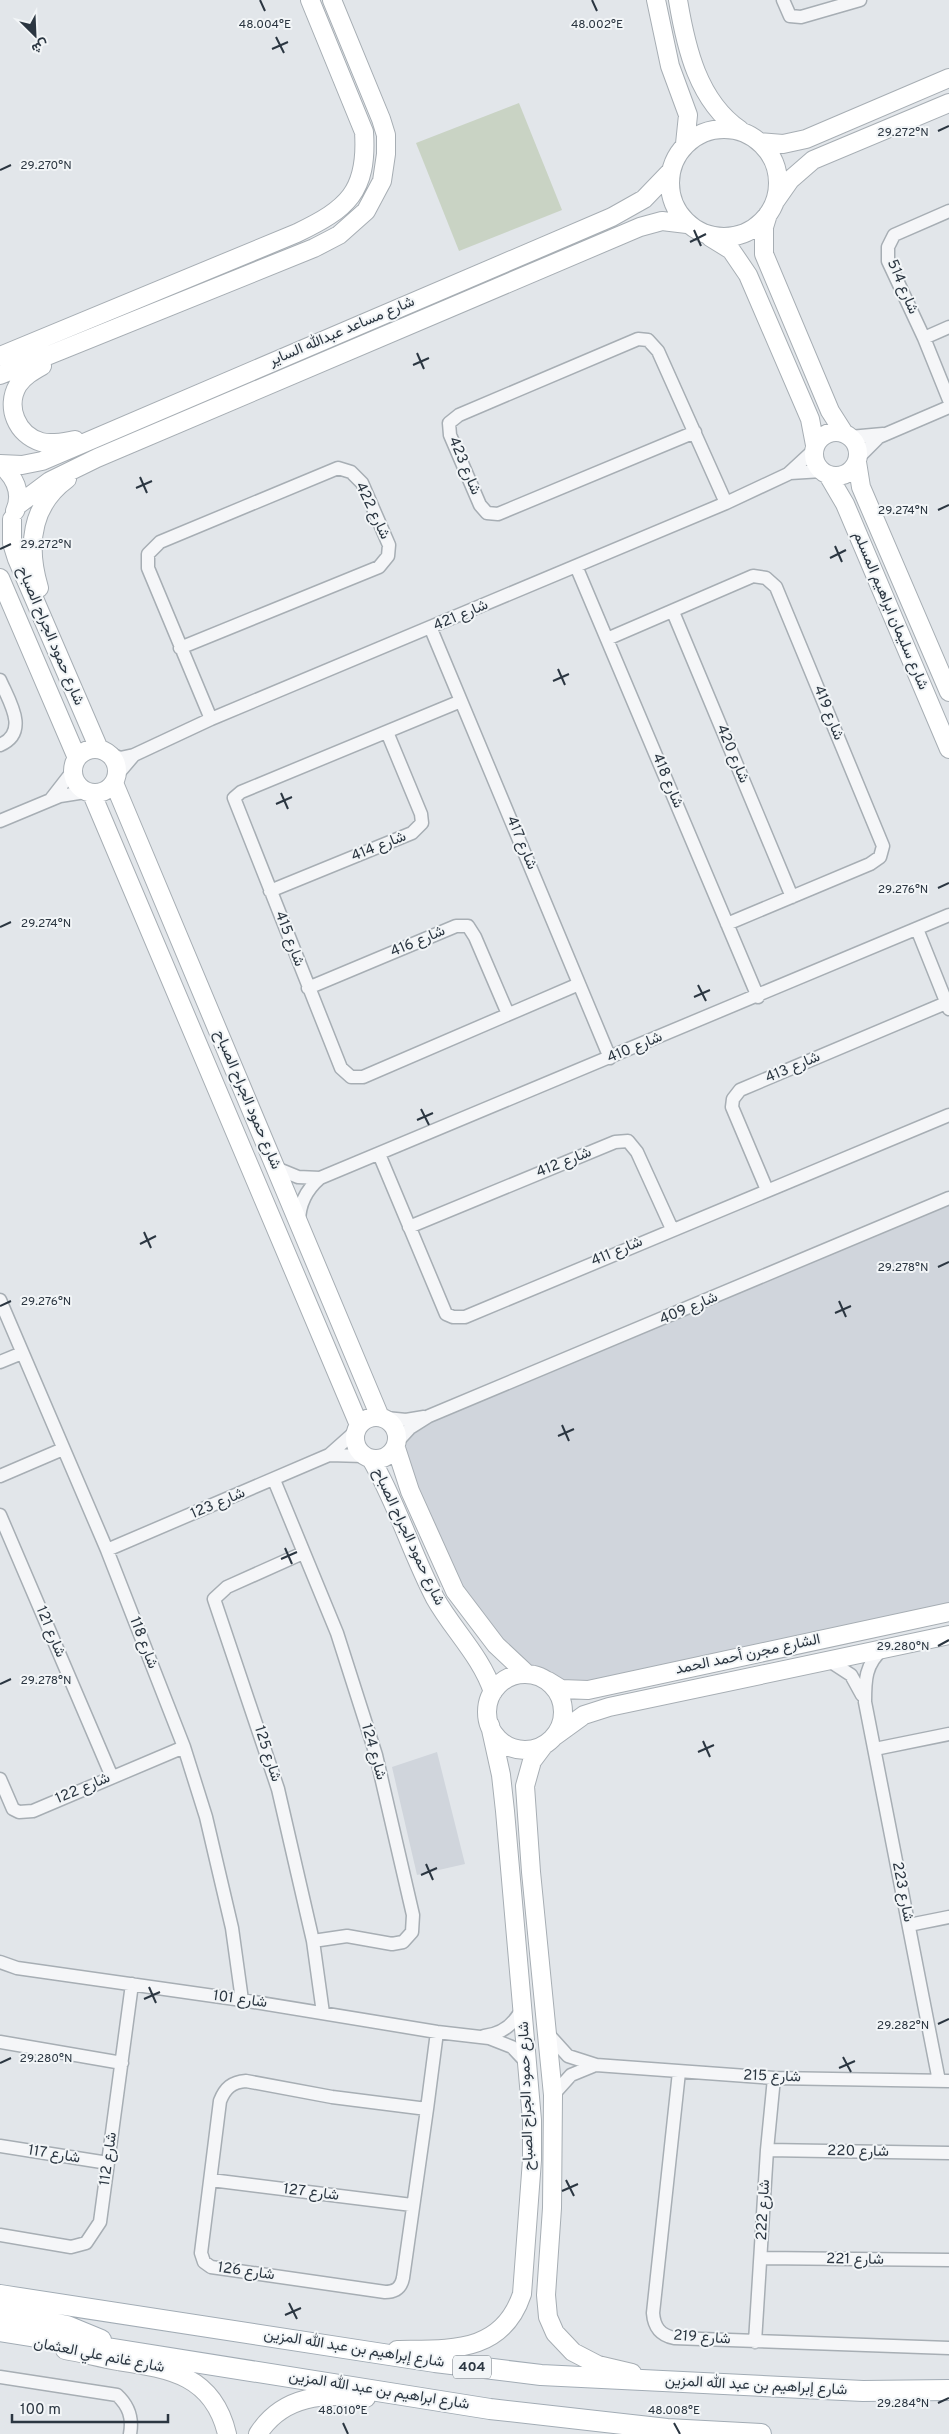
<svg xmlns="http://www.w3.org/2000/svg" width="949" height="2434" font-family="Overpass,Vazirmatn,sans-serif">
  <rect width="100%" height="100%" fill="#e2e6ea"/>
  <!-- built -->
  <path fill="#d0d5dc" d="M 949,1202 L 949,1612 L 603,1687 L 548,1681 L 527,1674 L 455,1591 L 397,1444 L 410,1428 Z
    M 437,1752 L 465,1864 L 417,1875 L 392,1767 Z"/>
  <!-- green -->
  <path fill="#c9d3c4" d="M 519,103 L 562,210 L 459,251 L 416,143 Z"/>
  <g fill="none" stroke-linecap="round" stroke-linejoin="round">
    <defs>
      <path id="street" d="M 783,0 L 790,16 L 801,17 L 860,0
        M 949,211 L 894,235 L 888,247 L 888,261 L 924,338 L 949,400
        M 924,338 L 949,327
        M 695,432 L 498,514 L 487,513 L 480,505 L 450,435 L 449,423 L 459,415 L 638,339 L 648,340 L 658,351 L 726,503
        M 850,437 L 883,434
        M 858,458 L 879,437 L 949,407
        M 790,473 L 822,471
        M 576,566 L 758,997
        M 673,612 L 792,897
        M 431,629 L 610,1058
        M 607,639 L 753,576 L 766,578 L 776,587 L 883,846 L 880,857 L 870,864 L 727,924
        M 180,648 L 379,567 L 388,556 L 389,545 L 362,483 L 351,472 L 338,468 L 160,542 L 148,554 L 148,568 L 211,719
        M 0,680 C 9,701 30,732 0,745
        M 461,701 L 241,792 L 234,798 L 341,1068 L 351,1077 L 363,1077 L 579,984
        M 106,752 L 120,758 L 134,755 L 211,719 L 726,503 L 788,474 L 814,450
        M 117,775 L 134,755
        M 51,799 L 72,772
        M 0,821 L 60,796 L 85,792
        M 270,891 L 412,833 L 422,823 L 421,814 L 387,732
        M 917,929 L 949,1009
        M 308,988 L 456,926 L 468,926 L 475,937 L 508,1014
        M 379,1154 L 446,1314 L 453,1317 L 465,1317 L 949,1115
        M 276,1168 L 298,1177 L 320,1178
        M 767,1190 L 732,1107 L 733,1099 L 740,1090 L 946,1003
        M 299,1222 C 299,1204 306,1190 320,1178 L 949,915
        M 409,1227 L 615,1142 L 628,1141 L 637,1152 L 672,1229
        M 0,1300 L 107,1550 L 184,1747 L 206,1817 L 232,1928 L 242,2000
        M 0,1362 L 22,1353
        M 386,1418 L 406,1420 L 424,1417
        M 398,1441 L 410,1428 L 429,1416 L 949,1198
        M 329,1455 L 364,1456
        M 0,1476 L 63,1449
        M 274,1480 L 337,1633 L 376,1755 L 413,1915 L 412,1932 L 403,1942 L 392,1944 L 347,1936 L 313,1941
        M 0,1515 L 112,1777
        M 107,1550 L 329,1455 L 356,1431
        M 303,1553 L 227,1587 L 214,1599 L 278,1789 L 313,1941 L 323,2013
        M 883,1649 C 865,1664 865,1681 865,1702 L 939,2081
        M 828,1660 L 851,1675 L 862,1695
        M 875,1749 L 949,1734
        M 0,1779 L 13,1809 L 19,1812 L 33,1811 L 184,1747
        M 909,1925 L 949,1917
        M 0,1962 L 17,1968 L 242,2000 L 437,2032 L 489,2038 L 512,2047 L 527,2063
        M 549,2035 L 568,2056 L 596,2065 L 774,2078 L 949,2081
        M 484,2036 C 502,2034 516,2023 523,2006
        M 0,2042 L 122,2063
        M 679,2072 L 653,2313 C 654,2327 660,2335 674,2338 L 949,2348
        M 246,2081 L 332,2097 L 427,2109 L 403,2278 C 401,2288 395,2292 385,2292 L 211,2267 L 204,2262 L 201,2253 L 220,2101 C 225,2088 232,2082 246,2081 Z
        M 553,2095 L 571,2075 L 593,2066
        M 427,2109 L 437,2032
        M 0,2146 L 108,2163
        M 767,2150 L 949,2153
        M 211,2180 L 412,2205
        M 0,2235 L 71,2247 L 86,2243 L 100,2222 L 132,1984
        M 761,2258 L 949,2260
        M 755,2342 L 767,2150 L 774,2078
        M 0,2377 L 117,2395 C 129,2406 133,2418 130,2434"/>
      <path id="secondary" d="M 656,0 L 670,66 L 688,115 L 685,144
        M 678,0 C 686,48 698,101 740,130
        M670 183a54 54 0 1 1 108 0a54 54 0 1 1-108 0Z
        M 760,142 L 783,144 L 806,139 L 949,78
        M 776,200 L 790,180 L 813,160 L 949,103
        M 768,214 L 764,227 L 764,254 L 830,411 L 844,433
        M 710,237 L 731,250 L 748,275 L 810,419 L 815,445
        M 0,356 L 297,233 C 347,209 368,192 364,132 L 310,0
        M 42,366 C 33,371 24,376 18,385 C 5,407 17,435 41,442 C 52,445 64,442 75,440
        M 0,375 L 314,248 L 339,235 L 366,211 L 382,181 L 386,154 L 386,135 L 381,119 L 332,0
        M814 454a22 22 0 1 1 44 0a22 22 0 1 1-44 0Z
        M 857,462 L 861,487 L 949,692
        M 0,464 L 22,465 L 42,461 L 612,217 L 644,199 L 670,172
        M 0,464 C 14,476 23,493 15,511
        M 828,475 L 845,504 L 949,749
        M 18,505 L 50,481 L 97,458 L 640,227 L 662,221 L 687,224
        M 12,519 L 12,543 L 17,559 L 99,749
        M 0,578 L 77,758
        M 39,588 C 27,547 30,506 67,479
        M73 771a22 22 0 1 1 44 0a22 22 0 1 1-44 0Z
        M 114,783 L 380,1417
        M 92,794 L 359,1425
        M355 1438a21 21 0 1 1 42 0a21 21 0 1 1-42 0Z
        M 396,1448 L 410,1491 L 455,1591 L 496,1645 L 527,1674
        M 371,1459 C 397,1503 411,1552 435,1598 C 453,1630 481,1656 493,1692
        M487 1712a38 38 0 1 1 76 0a38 38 0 1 1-76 0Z
        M 548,1681 L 561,1689 L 588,1690 L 949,1612
        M 555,1736 L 584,1715 L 609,1707 L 949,1635
        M 544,1745 L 532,1761 L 525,1786 L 531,1872 L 553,2095 L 552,2208 L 546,2295 L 548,2317 L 555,2333 L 573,2352 L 598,2365 L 632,2373
        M 65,2350 C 83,2353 100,2358 118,2361 C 170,2369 213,2375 227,2434
        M 397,2350 C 450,2349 502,2354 522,2294 L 532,2160 L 532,2120 L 505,1811 L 501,1775 L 490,1725
        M 258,2434 C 283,2395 324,2393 366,2398"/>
      <path id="primary" d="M 0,2295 L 435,2362 L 541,2375 L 863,2391 L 949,2390
        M 0,2312 L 67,2326 L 101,2340
        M 0,2331 L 490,2409 L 667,2429 L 761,2434"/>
    </defs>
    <!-- street casing -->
    <use href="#street" stroke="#a7aeb4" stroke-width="15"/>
    <!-- secondary casing -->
    <use href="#secondary" stroke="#a7aeb4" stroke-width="20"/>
    <!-- primary casing -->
    <use href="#primary" stroke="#a2acb5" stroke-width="22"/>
    <!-- street -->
    <use href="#street" stroke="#f5f6f8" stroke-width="12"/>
    <!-- secondary -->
    <use href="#secondary" stroke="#fff" stroke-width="18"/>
    <!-- primary -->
    <use href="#primary" stroke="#fff" stroke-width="20"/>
  </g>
  <!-- ticks -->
  <path fill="none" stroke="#2b3641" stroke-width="2" d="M 260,0 L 265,11M 592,0 L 597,11M 276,37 L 284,53M 272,49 L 288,42M 938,131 L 949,126M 0,170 L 11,165M 694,230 L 701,246M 690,242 L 706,234M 417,353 L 424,369M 413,365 L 429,358M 140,477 L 147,493M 136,488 L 152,481M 938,510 L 949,505M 835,546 L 842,562M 0,549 L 11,544M 830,558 L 846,550M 558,669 L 565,685M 553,681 L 569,674M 281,793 L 288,809M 276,804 L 292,797M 938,888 L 949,883M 0,927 L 11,922M 698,985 L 706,1001M 694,997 L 710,990M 421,1109 L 429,1125M 417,1120 L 433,1113M 144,1232 L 151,1248M 140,1244 L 156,1236M 938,1267 L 949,1262M 839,1301 L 846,1317M 0,1306 L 11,1301M 835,1313 L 851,1306M 562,1425 L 569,1441M 558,1436 L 574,1429M 285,1548 L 292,1564M 281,1559 L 297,1552M 938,1646 L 949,1640M 0,1684 L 11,1679M 703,1741 L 710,1757M 698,1752 L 714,1745M 426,1864 L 433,1880M 421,1875 L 437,1868M 149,1987 L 156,2003M 144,1999 L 160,1992M 938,2024 L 949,2019M 843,2057 L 851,2072M 0,2063 L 11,2058M 839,2068 L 855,2061M 566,2180 L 574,2196M 562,2191 L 578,2184M 289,2303 L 297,2319M 285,2315 L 301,2308M 938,2403 L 949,2398M 343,2423 L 348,2434M 674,2423 L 680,2434"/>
  <g text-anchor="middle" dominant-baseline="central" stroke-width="4" stroke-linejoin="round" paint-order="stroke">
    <!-- shield labels -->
    <rect fill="#f2f5f7" stroke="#676f78" stroke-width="1" x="453" y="2355.5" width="38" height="23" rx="4"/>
    <g font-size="14" font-weight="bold" fill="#2b3641">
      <text x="472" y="2367">404</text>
    </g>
    <!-- street labels -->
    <g font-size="15" fill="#2b3641" stroke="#f2f5f7">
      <text transform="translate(902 287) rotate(67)">شارع 514</text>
      <text transform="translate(342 332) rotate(-23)">شارع مساعد عبدالله الساير</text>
      <text transform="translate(464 466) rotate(67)">شارع 423</text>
      <text transform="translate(372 511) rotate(64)">شارع 422</text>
      <text transform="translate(890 611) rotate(67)">شارع سليمان ابراهيم المسلم</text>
      <text transform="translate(461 616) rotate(-23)">شارع 421</text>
      <text transform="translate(50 636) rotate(67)">شارع حمود الجراح الصباح</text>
      <text transform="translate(828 713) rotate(68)">شارع 419</text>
      <text transform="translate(732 754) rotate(67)">شارع 420</text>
      <text transform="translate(667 781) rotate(67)">شارع 418</text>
      <text transform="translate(521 843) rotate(67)">شارع 417</text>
      <text transform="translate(379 847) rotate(-22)">شارع 414</text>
      <text transform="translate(289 939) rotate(69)">شارع 415</text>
      <text transform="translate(418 942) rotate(-23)">شارع 416</text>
      <text transform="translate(635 1048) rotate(-23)">شارع 410</text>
      <text transform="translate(793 1068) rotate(-23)">شارع 413</text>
      <text transform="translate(247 1100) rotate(67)">شارع حمود الجراح الصباح</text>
      <text transform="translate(564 1163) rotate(-22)">شارع 412</text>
      <text transform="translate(617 1252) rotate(-23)">شارع 411</text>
      <text transform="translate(689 1309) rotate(-23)">شارع 409</text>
      <text transform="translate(218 1504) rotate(-23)">شارع 123</text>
      <text transform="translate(408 1537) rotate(65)">شارع حمود الجراح الصباح</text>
      <text transform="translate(50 1632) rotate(67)">شارع 121</text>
      <text transform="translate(143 1643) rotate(69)">شارع 118</text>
      <text transform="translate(748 1655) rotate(-12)">الشارع مجرن أحمد الحمد</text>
      <text transform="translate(373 1752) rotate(74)">شارع 124</text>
      <text transform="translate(267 1754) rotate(72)">شارع 125</text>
      <text transform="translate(83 1789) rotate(-23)">شارع 122</text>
      <text transform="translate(902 1892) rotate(79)">شارع 223</text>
      <text transform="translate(240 2000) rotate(8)">شارع 101</text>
      <text transform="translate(772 2077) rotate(2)">شارع 215</text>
      <text transform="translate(527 2096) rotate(-92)">شارع حمود الجراح الصباح</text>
      <text transform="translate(858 2152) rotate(1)">شارع 220</text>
      <text transform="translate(54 2155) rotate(9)">شارع 117</text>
      <text transform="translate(109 2159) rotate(-82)">شارع 112</text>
      <text transform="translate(311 2193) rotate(7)">شارع 127</text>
      <text transform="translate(764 2210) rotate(-87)">شارع 222</text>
      <text transform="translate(855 2260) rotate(1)">شارع 221</text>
      <text transform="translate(246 2272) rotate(8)">شارع 126</text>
      <text transform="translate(702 2338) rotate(4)">شارع 219</text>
      <text transform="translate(354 2349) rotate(9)">شارع إبراهيم بن عبد الله المزين</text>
      <text transform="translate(99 2356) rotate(11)">شارع غانم علي العثمان</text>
      <text transform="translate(756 2386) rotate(3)">شارع إبراهيم بن عبد الله المزين</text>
      <text transform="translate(379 2391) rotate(9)">شارع ابراهيم بن عبد الله المزين</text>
    </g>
  </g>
  <g font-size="12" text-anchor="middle" fill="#2b3641" stroke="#f2f5f7" stroke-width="4" stroke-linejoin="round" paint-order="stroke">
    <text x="265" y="28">48.004°E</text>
    <text x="597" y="28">48.002°E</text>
    <text x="903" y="136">29.272°N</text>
    <text x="46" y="169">29.270°N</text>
    <text x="903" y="514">29.274°N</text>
    <text x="46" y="548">29.272°N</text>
    <text x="903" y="893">29.276°N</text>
    <text x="46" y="927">29.274°N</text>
    <text x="903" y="1271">29.278°N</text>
    <text x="46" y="1305">29.276°N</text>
    <text x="903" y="1650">29.280°N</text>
    <text x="46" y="1684">29.278°N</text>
    <text x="903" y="2029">29.282°N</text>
    <text x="46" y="2062">29.280°N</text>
    <text x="903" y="2407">29.284°N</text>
    <text x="343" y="2414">48.010°E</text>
    <text x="674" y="2414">48.008°E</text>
  </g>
  <!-- north arrow -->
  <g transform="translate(35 35) rotate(156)" stroke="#f2f5f7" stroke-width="4" paint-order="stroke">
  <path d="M0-4L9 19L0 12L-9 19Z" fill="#2b3641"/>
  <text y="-8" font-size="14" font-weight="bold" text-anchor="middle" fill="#2b3641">ش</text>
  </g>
  <!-- scale -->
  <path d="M12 2414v8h156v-8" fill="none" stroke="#2b3641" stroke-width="2.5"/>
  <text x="20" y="2414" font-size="15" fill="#2b3641" stroke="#f2f5f7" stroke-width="4" paint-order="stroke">100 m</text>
</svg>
